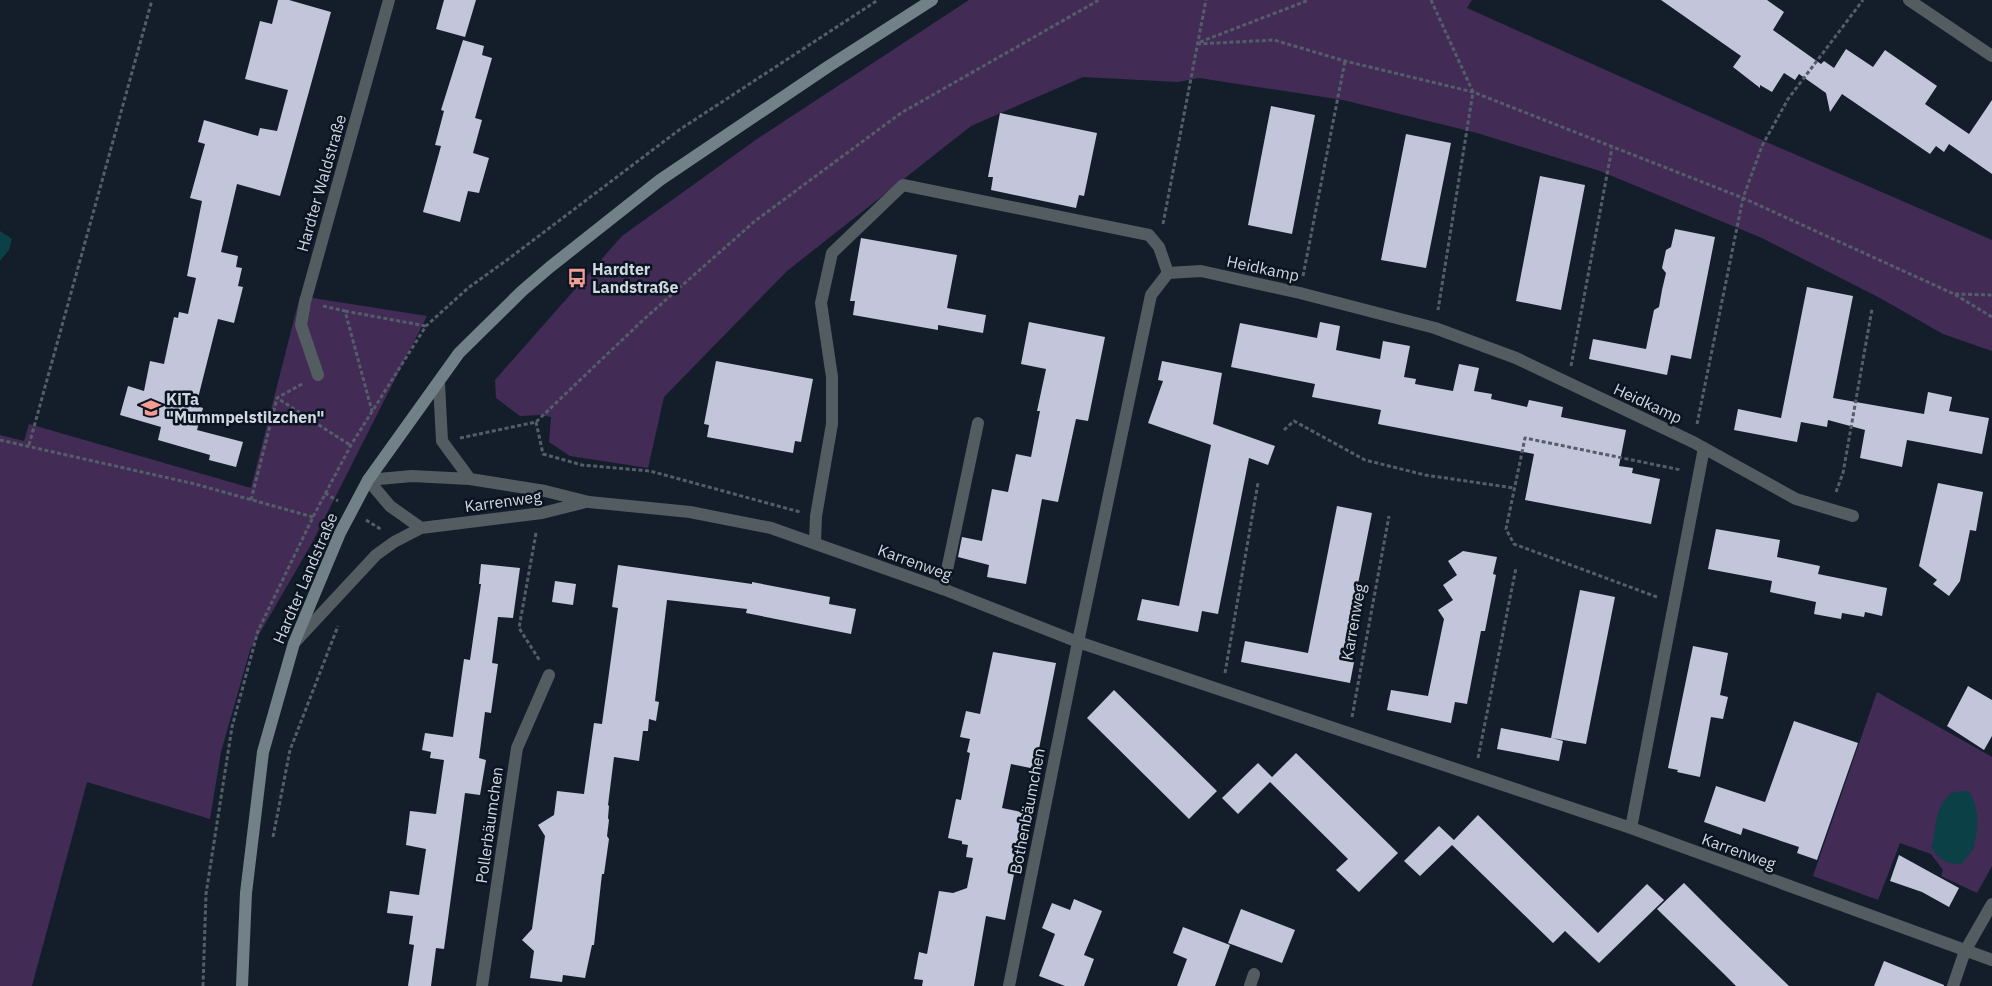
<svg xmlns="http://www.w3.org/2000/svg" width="1992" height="986" font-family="'IBM Plex Sans',sans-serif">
  <rect width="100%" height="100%" fill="#141e2b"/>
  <!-- green -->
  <path fill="#422c55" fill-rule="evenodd" d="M 969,0 L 1472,0 L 1467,8 L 1771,144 L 1992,240 L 1992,351 L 1943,334 L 1880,298 L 1762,238 L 1600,171 L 1477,133 L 1343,100 L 1199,78 L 1178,82 L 1083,77 L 971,126 L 787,271 L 664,397 L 648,468 L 570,456 L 549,442 L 551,417 L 540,415 L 520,416 L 496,398 L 495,380 L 622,236 L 757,139 Z
    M 300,296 L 427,316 L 312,543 L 250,650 L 221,752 L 210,819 L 87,782 L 32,986 L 0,986 L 0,435 L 24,441 L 29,424 L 251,488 Z
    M 1877,692 L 1992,757 L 1992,866 L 1977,893 L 1941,876 L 1943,870 L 1931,854 L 1900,843 L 1878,900 L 1813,876 ZM 1939,813 L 1977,814 L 1973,850 L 1932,849 Z"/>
  <!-- water -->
  <path fill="#0b4146" d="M 0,231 L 12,239 L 9,250 L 0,261 Z
    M 1968,791 C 1980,804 1979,832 1973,848 C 1971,854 1965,859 1961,864 C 1947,864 1940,860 1932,849 C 1935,832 1935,803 1952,793 C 1956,791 1964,791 1968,791 Z"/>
  <!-- building -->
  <path fill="#c3c5da" d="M 278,0 L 289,0 L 331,12 L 280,196 L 237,184 L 221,252 L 238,256 L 236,267 L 242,268 L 238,286 L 243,287 L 234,323 L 218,319 L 196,406 L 203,408 L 197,430 L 243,442 L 236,467 L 209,460 L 210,455 L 158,440 L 161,427 L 120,415 L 128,386 L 144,391 L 150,361 L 164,364 L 174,317 L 178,318 L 179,312 L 188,314 L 196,278 L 187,276 L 202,201 L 190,198 L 205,144 L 198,142 L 204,120 L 258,136 L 260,128 L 277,131 L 288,90 L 245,79 L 260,21 L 272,24 Z
    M 444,0 L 476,0 L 465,37 L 436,29 Z
    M 1661,0 L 1767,0 L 1784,12 L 1773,30 L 1821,64 L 1824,61 L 1834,68 L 1846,49 L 1873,67 L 1885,50 L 1937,86 L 1925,104 L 1969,134 L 1992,100 L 1992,174 L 1949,144 L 1944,152 L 1936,146 L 1930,154 L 1842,94 L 1830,112 L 1826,93 L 1799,74 L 1795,80 L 1784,73 L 1772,92 L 1760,85 L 1760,88 L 1733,67 L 1741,56 Z
    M 463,40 L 484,46 L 482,55 L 492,58 L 475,118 L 482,120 L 473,153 L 489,158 L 479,193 L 468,191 L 460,222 L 423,212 L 441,146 L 435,145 L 444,111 L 441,110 Z
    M 1271,106 L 1315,115 L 1292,234 L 1248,225 Z
    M 1000,113 L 1097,133 L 1084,196 L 1079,195 L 1076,208 L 991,190 L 993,177 L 988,177 Z
    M 1406,134 L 1451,143 L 1426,268 L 1381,260 Z
    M 1540,176 L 1585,185 L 1561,310 L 1516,301 Z
    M 1675,229 L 1715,237 L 1691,359 L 1671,355 L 1667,375 L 1589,359 L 1593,339 L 1646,349 L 1654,310 L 1659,307 L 1662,290 L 1666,273 L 1662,268 L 1666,250 L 1671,247 Z
    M 861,238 L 957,255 L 947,308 L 986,315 L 983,333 L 938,325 L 938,330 L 853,315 L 855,301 L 850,301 Z
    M 1807,287 L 1853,296 L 1833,398 L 1924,414 L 1928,392 L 1952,397 L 1949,411 L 1989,418 L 1982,454 L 1907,440 L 1902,467 L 1860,458 L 1865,430 L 1828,420 L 1827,427 L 1801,422 L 1797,442 L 1734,430 L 1738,409 L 1781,418 Z
    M 1029,322 L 1105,337 L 1088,421 L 1076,419 L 1058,502 L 1042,499 L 1026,584 L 987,577 L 989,565 L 958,557 L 962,537 L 982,541 L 992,489 L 1008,492 L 1016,454 L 1031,457 L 1040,411 L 1037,411 L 1046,369 L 1021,364 Z
    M 1320,322 L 1340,326 L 1336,350 L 1380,359 L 1383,341 L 1410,346 L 1404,377 L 1416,379 L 1415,384 L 1453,391 L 1459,364 L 1479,368 L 1474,391 L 1492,394 L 1491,399 L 1527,407 L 1529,400 L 1563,407 L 1561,417 L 1626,430 L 1619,466 L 1633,468 L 1632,473 L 1660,479 L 1651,524 L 1525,500 L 1534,454 L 1378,424 L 1381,410 L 1312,397 L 1315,384 L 1231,367 L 1240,323 L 1317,338 Z
    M 716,361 L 813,379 L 801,442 L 795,441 L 793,453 L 707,437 L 709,425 L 704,424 Z
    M 1162,361 L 1222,373 L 1213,424 L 1275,446 L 1268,465 L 1249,458 L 1218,614 L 1202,611 L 1198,632 L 1137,620 L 1142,599 L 1179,606 L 1211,445 L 1148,423 L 1163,381 L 1158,380 Z
    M 1938,483 L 1983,492 L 1976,531 L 1970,530 L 1960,581 L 1949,596 L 1933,584 L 1937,580 L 1919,566 Z
    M 1337,506 L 1372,513 L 1343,660 L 1354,662 L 1350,683 L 1241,662 L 1245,641 L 1308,653 Z
    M 1716,529 L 1780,540 L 1777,557 L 1820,566 L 1818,574 L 1887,588 L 1882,616 L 1865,612 L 1864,617 L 1842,613 L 1841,619 L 1814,614 L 1816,602 L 1770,592 L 1772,581 L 1708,569 Z
    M 1463,551 L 1497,557 L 1493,574 L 1496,575 L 1485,631 L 1481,631 L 1467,704 L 1455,702 L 1451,723 L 1387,710 L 1391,690 L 1428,696 L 1444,619 L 1438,610 L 1453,600 L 1443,585 L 1457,575 L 1448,561 Z
    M 481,564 L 520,568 L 513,618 L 498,617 L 492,663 L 498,664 L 491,713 L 485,712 L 479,758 L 486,760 L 480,795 L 465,793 L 444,949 L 436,948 L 431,986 L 408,986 L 414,945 L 409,944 L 413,916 L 387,913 L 390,891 L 419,895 L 426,849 L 406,845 L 410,811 L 436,814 L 444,760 L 430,758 L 431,752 L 422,750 L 425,733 L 453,737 L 464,659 L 470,660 L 481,584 L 479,584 Z
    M 618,565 L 752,584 L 752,582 L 830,597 L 829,604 L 856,609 L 851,634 L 746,613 L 747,609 L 667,600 L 655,701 L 659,702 L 656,721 L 649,719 L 648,731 L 643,731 L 639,761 L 614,757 L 608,805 L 609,806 L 608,818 L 609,820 L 607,836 L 609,839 L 604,874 L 602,874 L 594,945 L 592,945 L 585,978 L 563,975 L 562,982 L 530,978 L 534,951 L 522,940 L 532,929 L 545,836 L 538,825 L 554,815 L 557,791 L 584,794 L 594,723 L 602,724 L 618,608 L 612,607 Z
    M 555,581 L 576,584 L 573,605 L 552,602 Z
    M 1580,590 L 1615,597 L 1586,744 L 1552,738 L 1563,741 L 1559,761 L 1497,749 L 1501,728 L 1551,738 Z
    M 1693,646 L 1728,653 L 1720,695 L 1728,697 L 1723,719 L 1711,717 L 1700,777 L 1677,772 L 1678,770 L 1668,768 Z
    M 993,652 L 1056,663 L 1035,769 L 1011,764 L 1002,808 L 1026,813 L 1005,920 L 986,916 L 974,986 L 922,986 L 923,980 L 914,979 L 919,952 L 927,954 L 939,891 L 953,893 L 967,888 L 973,858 L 966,857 L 968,845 L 962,844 L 962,841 L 948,838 L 956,799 L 961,800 L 970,753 L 967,752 L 970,739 L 960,737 L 966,711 L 980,714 Z
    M 1968,686 L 1992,700 L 1992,736 L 1984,750 L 1947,726 Z
    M 1114,690 L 1217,791 L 1189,819 L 1087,718 Z
    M 1794,721 L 1858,743 L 1817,860 L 1797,853 L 1799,847 L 1743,828 L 1741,835 L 1704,822 L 1716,786 L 1765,802 Z
    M 1296,753 L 1398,853 L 1359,892 L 1336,870 L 1348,859 L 1270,782 L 1238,814 L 1222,798 L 1258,763 L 1272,777 Z
    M 1478,815 L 1598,933 L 1647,884 L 1664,900 L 1599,963 L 1565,931 L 1553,943 L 1452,845 L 1420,876 L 1404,861 L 1439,826 L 1454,840 Z
    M 1899,855 L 1959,888 L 1949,907 L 1922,892 L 1890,881 Z
    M 1684,883 L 1724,923 L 1789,986 L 1736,986 L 1725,975 L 1657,909 Z
    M 1074,899 L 1102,911 L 1084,955 L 1094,959 L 1084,986 L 1065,986 L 1039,976 L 1055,934 L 1042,928 L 1052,903 L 1070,910 Z
    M 1241,909 L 1295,930 L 1282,963 L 1228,943 Z
    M 1183,927 L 1230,945 L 1215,986 L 1177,986 L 1187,959 L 1173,953 Z
    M 1884,961 L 1944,985 L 1944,986 L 1874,986 Z"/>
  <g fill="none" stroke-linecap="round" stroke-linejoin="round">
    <!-- path -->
    <path stroke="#545d69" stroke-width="3" stroke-dasharray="4 2.5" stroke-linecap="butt" d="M 1431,0 L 1473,92 L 1438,310
      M 1200,42 L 1309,0
      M 1197,44 L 1274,40 L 1345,61 L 1473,92 L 1743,198 L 1954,294 L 1992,317
      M 1163,224 L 1206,0
      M 1303,276 L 1345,61
      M 1955,294 L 1992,295
      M 323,306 L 345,311 L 372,411
      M 345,311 L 426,326
      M 1571,366 L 1612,148
      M 302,384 L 277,398 L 350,445
      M 536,422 L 543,454 L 582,465 L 650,471 L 800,512
      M 1697,424 L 1743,198 L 1762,146 L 1788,99 L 1863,0
      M 1284,430 L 1294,421 L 1365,460 L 1425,475 L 1514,488
      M 460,438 L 536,422 L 643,320 L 755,221 L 901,113 L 1099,0
      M 0,440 L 195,484 L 313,517
      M 29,445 L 152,0
      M 1836,492 L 1843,473 L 1872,309
      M 325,493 L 338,501
      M 251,500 L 277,398
      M 366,520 L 382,530
      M 536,533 L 519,628 L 540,661
      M 1657,597 L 1514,544 L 1506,529 L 1525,438 L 1681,470
      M 1225,673 L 1258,483
      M 1352,717 L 1389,516
      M 1478,758 L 1516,568
      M 273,837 L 290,750 L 338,626
      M 203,986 L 206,894 L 232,727 L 258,631 L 313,517 L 351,445 L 426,326 L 468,288 L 507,260 L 679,130 L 878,0"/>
    <!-- lane -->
    <path stroke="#535c61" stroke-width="12" d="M 815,542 L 816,516 L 832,424 L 832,377 L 821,303 L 832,253 L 903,185 L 1149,235 L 1159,247 L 1168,273
      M 943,589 L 978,423"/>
    <!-- street -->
    <path stroke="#535c61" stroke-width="12" d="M 1909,0 L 1992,56
      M 318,375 L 301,325 L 305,302 L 389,0
      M 439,383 L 442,441 L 470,479
      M 368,480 L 412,476 L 470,479 L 545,491 L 589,502 L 690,512 L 771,528 L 943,589 L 1078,642 L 1631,828 L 1992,960
      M 368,480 L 390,506 L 421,528
      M 296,641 L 376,555 L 394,542 L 421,528 L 542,513 L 586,502
      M 1631,828 L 1704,448
      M 482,986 L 517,748 L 549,675
      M 1009,986 L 1078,642 L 1151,295 L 1168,273 L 1201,271 L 1300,293 L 1435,328 L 1516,358 L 1693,442 L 1796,499 L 1853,516
      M 1250,986 L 1254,974
      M 1953,986 L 1965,951 L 1992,904"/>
    <!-- secondary -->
    <path stroke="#728088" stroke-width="12" d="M 242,986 L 246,893 L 263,752 L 294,643 L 340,533 L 368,480 L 459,353 L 522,291 L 550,267 L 660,180 L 829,66 L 932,0"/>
  </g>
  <!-- icons -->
  <defs>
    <symbol id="bus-bare" viewBox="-9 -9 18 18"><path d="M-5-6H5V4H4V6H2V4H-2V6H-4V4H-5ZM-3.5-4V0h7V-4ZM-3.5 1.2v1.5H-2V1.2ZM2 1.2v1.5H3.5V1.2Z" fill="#f59c93" stroke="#0b1421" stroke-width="2.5" paint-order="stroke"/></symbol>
    <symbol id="school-bare" viewBox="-9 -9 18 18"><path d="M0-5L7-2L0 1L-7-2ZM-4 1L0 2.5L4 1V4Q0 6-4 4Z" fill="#f59c93" stroke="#0b1421" stroke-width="2.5" paint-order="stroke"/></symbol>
  </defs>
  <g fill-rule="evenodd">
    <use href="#bus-bare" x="563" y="264" width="28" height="28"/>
    <use href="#school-bare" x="137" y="394" width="28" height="28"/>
  </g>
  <g text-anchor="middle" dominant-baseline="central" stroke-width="5" stroke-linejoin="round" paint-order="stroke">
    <!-- street labels -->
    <g font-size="16" fill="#d0d7e0" stroke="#0b1421">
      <text transform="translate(321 183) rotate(-74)">Hardter Waldstraße</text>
      <text transform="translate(1263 268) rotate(12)">Heidkamp</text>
      <text transform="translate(1648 403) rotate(25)">Heidkamp</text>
      <text transform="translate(503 501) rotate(-8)">Karrenweg</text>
      <text transform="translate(915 562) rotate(20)">Karrenweg</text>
      <text transform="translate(305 578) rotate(-67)">Hardter Landstraße</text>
      <text transform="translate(1353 622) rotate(-80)">Karrenweg</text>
      <text transform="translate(1027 811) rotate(-79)">Bothenbäumchen</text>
      <text transform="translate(489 825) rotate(-82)">Pollerbäumchen</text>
      <text transform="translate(1739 851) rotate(20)">Karrenweg</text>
    </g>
    <!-- poi labels -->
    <g font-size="16" font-weight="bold" fill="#d0d7e0" stroke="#0b1421" text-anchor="start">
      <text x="592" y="269">Hardter<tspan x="592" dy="18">Landstraße</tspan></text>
      <text x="166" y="399">KiTa<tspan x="166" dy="18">"Mummpelstilzchen"</tspan></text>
    </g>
  </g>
</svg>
